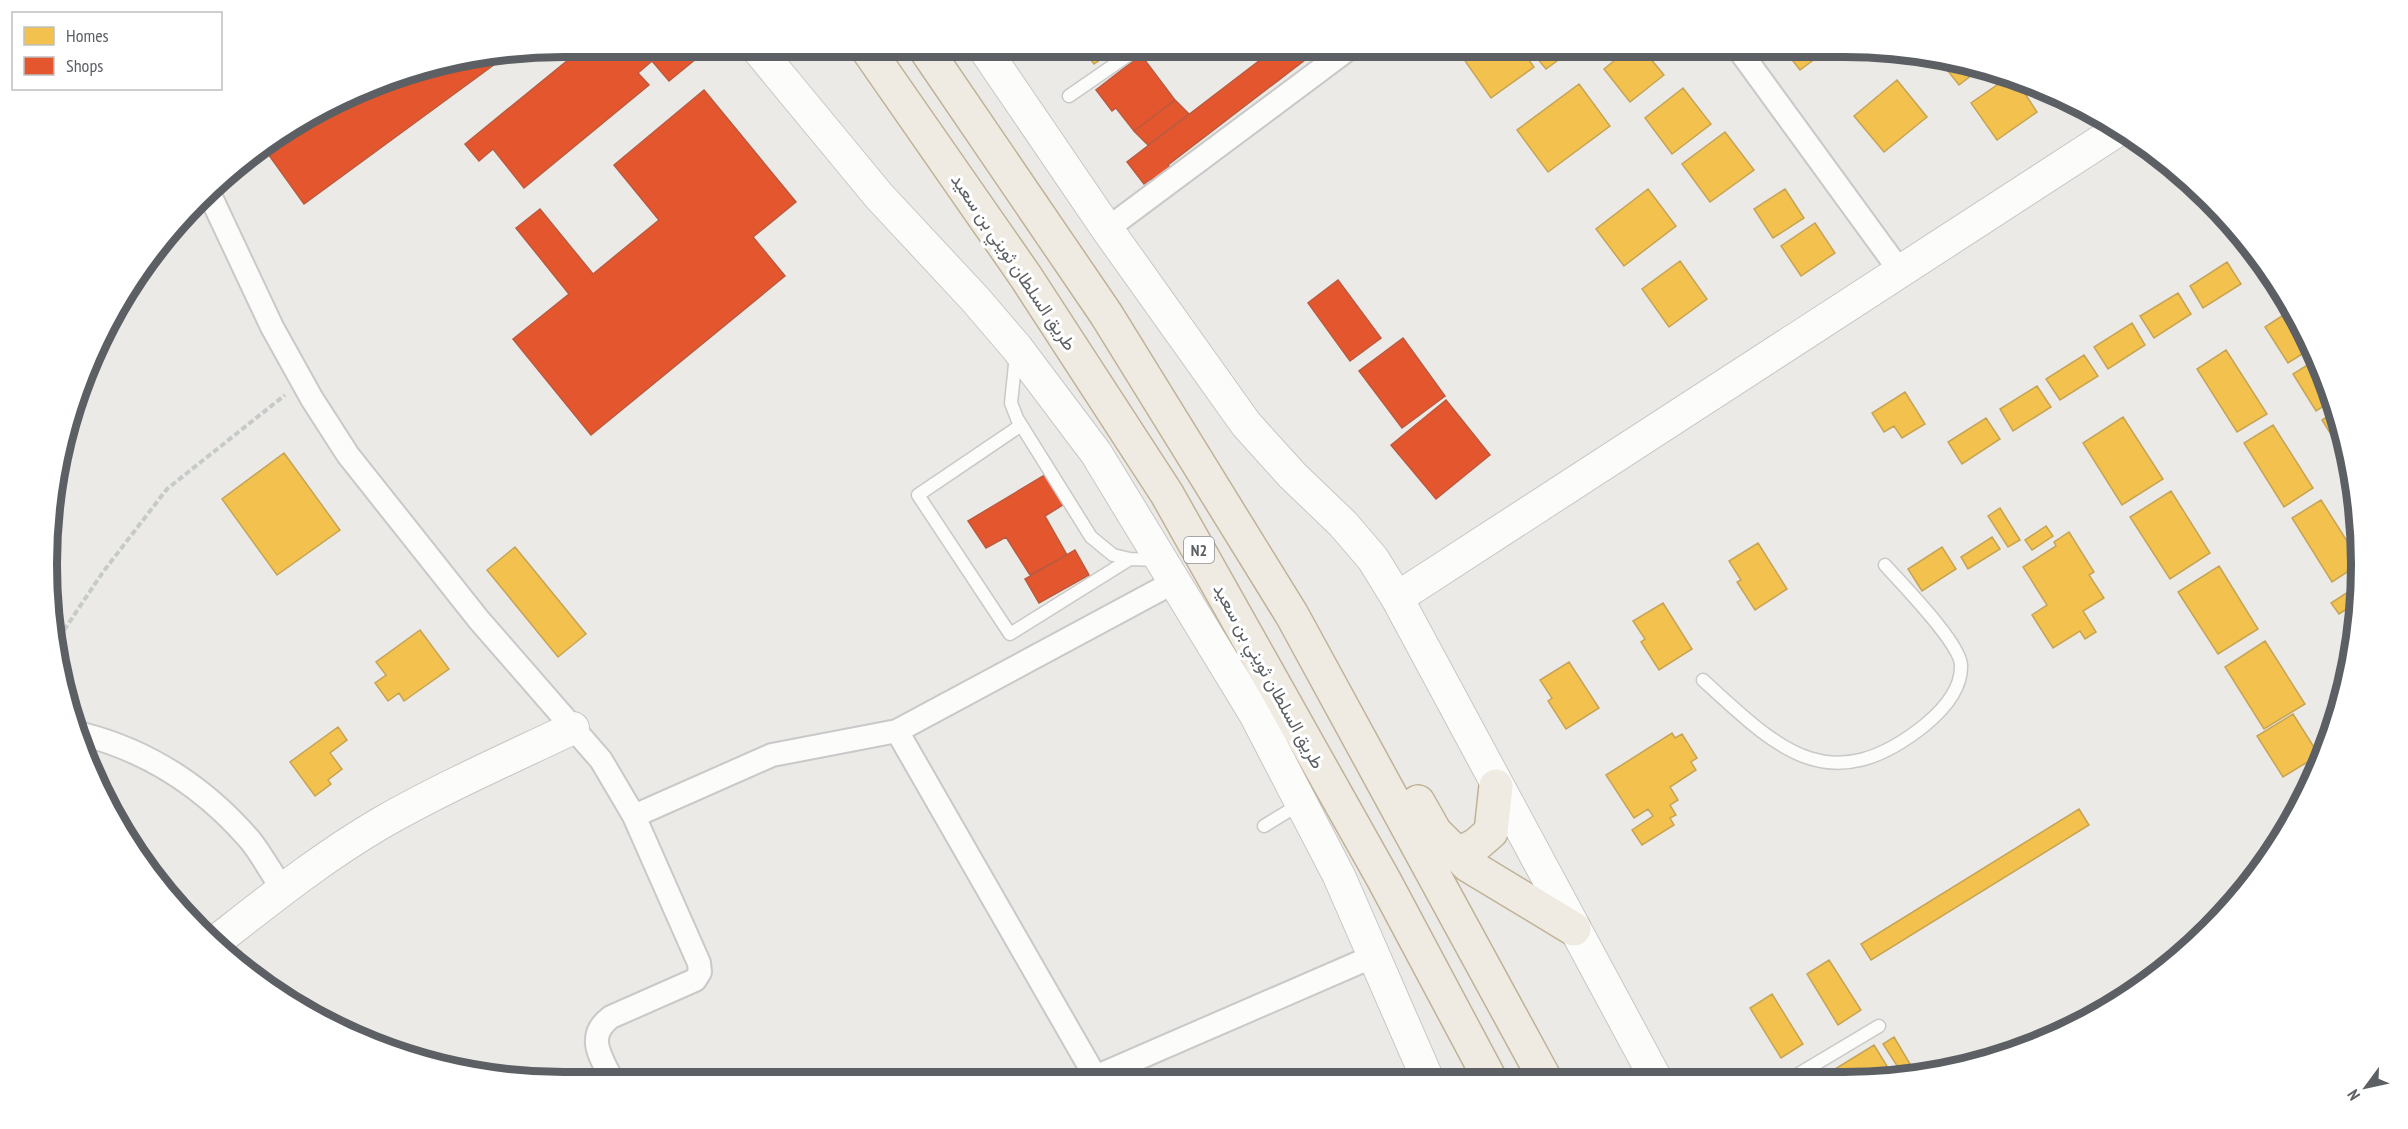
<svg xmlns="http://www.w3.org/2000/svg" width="2408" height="1129" font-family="'PT Sans Narrow',Vazirmatn,sans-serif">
  <rect width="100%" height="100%" fill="#eceae7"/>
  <!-- homes -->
  <path fill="#f2c14e" stroke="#c5a455" stroke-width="1.5" d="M 1081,47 L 1119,47 L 1094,64 Z
    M 1480,47 L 1520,47 L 1534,67 L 1491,98 L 1463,58 Z
    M 1528,47 L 1576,47 L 1546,69 Z
    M 1631,47 L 1641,47 L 1664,75 L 1630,102 L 1604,69 Z
    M 1782,47 L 1831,47 L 1800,70 Z
    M 1936,56 L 1944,56 L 1981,68 L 1959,85 Z
    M 2010,76 L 2014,77 L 2037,112 L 1997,140 L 1971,103 Z
    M 1897,80 L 1927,117 L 1884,152 L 1854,116 Z
    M 1579,84 L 1610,126 L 1548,172 L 1517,130 Z
    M 1683,88 L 1711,124 L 1672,154 L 1645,118 Z
    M 1725,132 L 1754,170 L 1710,202 L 1682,164 Z
    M 1648,189 L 1676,226 L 1624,266 L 1596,229 Z
    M 1785,189 L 1804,218 L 1773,238 L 1754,209 Z
    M 1815,223 L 1835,253 L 1801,276 L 1781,246 Z
    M 1680,261 L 1707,299 L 1669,327 L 1642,289 Z
    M 2227,262 L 2241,284 L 2203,308 L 2190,286 Z
    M 2278,284 L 2312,348 L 2288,363 L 2265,327 L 2285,314 L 2269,290 Z
    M 2178,293 L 2191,314 L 2154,338 L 2140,316 Z
    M 2132,323 L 2145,345 L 2108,369 L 2094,347 Z
    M 2226,350 L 2267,414 L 2237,432 L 2197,369 Z
    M 2084,355 L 2098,376 L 2060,400 L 2046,379 Z
    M 2317,359 L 2323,370 L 2332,401 L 2316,411 L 2293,374 Z
    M 2037,386 L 2051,407 L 2013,431 L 2000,409 Z
    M 1905,392 L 1925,424 L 1902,438 L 1894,426 L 1884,432 L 1872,413 Z
    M 2336,411 L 2349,454 L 2345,457 L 2322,420 Z
    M 2123,417 L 2163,479 L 2122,505 L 2083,443 Z
    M 1986,418 L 2000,439 L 1962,464 L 1948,442 Z
    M 2273,425 L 2313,488 L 2284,507 L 2244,443 Z
    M 284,453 L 340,530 L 277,575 L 222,499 Z
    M 2171,491 L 2210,553 L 2170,579 L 2130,517 Z
    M 2321,500 L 2361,563 L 2332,582 L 2292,518 Z
    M 2000,508 L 2020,540 L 2008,547 L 1988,516 Z
    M 2046,526 L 2053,536 L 2032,550 L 2025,540 Z
    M 2069,532 L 2094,572 L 2089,575 L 2104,598 L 2083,611 L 2096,632 L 2085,639 L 2080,631 L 2053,648 L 2032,615 L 2047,605 L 2023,567 L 2056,546 L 2054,542 Z
    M 1992,537 L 2000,549 L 1968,569 L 1961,557 Z
    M 1758,543 L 1787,589 L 1755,610 L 1737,582 L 1741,580 L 1729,561 Z
    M 515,547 L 586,634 L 558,657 L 487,570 Z
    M 1942,547 L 1956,569 L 1922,591 L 1908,569 Z
    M 2219,566 L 2258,629 L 2218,654 L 2178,592 Z
    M 2359,585 L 2358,602 L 2339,614 L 2331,603 Z
    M 1663,603 L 1692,649 L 1659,670 L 1641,642 L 1645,639 L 1633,621 Z
    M 2356,618 L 2355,635 L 2352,637 L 2345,625 Z
    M 420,630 L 449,669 L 404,701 L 399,693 L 388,701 L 375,683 L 386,675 L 376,662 Z
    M 2265,641 L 2305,704 L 2264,729 L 2225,667 Z
    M 1569,662 L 1599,708 L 1566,729 L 1548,701 L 1552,698 L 1540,680 Z
    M 2293,714 L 2319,755 L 2283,777 L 2257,736 Z
    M 338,727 L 347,740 L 330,753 L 342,769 L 328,780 L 331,784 L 315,796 L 290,762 Z
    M 1672,733 L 1675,738 L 1682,734 L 1697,758 L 1691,762 L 1696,770 L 1670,787 L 1678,800 L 1670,805 L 1676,815 L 1670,818 L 1674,825 L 1642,845 L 1632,830 L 1653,816 L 1648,809 L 1634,818 L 1606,775 Z
    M 2079,809 L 2089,825 L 1871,960 L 1861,944 Z
    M 1829,960 L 1861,1010 L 1838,1025 L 1807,974 Z
    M 1772,994 L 1803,1044 L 1781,1058 L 1750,1008 Z
    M 1894,1037 L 1913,1069 L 1903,1075 L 1883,1044 Z
    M 1874,1045 L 1887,1066 L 1869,1078 L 1841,1078 L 1835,1069 Z"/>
  <!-- shops -->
  <path fill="#e4572e" stroke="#bb5a3e" stroke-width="1.5" d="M 584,47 L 696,47 L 702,54 L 669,81 L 652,61 L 638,73 L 649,85 L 524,188 L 493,149 L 479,161 L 465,144 Z
    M 1277,47 L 1303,47 L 1310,56 L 1168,165 L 1172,170 L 1154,183 L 1151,179 L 1144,184 L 1127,162 Z
    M 1141,55 L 1175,100 L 1134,131 L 1116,108 L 1112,111 L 1096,90 Z
    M 506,56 L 304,204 L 263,147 L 306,116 L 398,74 Z
    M 704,90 L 796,202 L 753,237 L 785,276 L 591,435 L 513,339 L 569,294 L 516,228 L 540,209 L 593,274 L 659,220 L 614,165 Z
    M 1175,100 L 1189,114 L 1148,145 L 1134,131 Z
    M 1338,280 L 1381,338 L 1350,361 L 1308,303 Z
    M 1403,338 L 1445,396 L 1402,428 L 1359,371 Z
    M 1446,400 L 1490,455 L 1436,499 L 1391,445 Z
    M 1048,473 L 1066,503 L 1045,516 L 1067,555 L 1030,575 L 1006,537 L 986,548 L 968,521 Z
    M 1075,550 L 1089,575 L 1039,603 L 1025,579 Z"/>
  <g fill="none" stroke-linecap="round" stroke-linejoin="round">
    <defs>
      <path id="lane" d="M 1069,96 L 1140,47
        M 1016,355 L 1011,403 L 1020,426 L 918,495 L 1010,634 L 1130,559 L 1159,560
        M 1018,420 L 1091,537 L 1113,555 L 1130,559
        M 1703,680 C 1777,748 1829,802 1925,725 C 1942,711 1962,690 1961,665 C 1960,643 1902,584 1885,565
        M 1264,826 L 1300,804
        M 1792,1078 L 1879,1026"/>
      <path id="street" d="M 1737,47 L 1900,271
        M 209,193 L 272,327 L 312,399 L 348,455 L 479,620 L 601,760 L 634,816 L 699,963 L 700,972 L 695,980 L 611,1017 C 584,1037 602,1058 613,1082
        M 1107,229 L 1351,47
        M 897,731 L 1095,1076
        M 82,734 C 149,751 205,788 250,840 C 262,855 272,874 283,890
        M 634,816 L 772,755 L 897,731 L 1174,582
        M 1086,1081 L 1374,956"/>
      <path id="secondary" d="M 756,47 L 879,196 L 975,299 L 1017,348 L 1096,453 L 1255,714 L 1339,876 L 1428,1080
        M 983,47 L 1107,229 L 1246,424 L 1292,475 L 1343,524 L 1373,559 L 1397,598 L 1656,1079
        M 1397,598 L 2121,128
        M 214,943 C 268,901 321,858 381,823 C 442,788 508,759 573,728"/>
      <path id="highway" d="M 866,47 L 1026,277 L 1167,494 L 1384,880 L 1490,1079
        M 924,47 L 1106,314 L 1292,615 L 1545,1079
        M 1418,802 L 1435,832 L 1468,865 L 1574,929
        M 1456,855 L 1476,845 L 1491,832 L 1496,786"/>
    </defs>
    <!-- lane casing -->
    <use href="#lane" stroke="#c8c9c8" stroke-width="15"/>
    <!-- street casing -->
    <use href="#street" stroke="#c8c9c8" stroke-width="26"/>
    <!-- secondary casing -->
    <use href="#secondary" stroke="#c7c7c7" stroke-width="34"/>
    <!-- highway casing -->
    <use href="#highway" stroke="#c0b297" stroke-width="36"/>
    <!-- path -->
    <path stroke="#c6cac8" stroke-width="4" stroke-dasharray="6 3" stroke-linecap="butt" d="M 54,645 L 103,572 L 167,489 L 285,395"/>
    <!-- lane -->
    <use href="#lane" stroke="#fcfcfb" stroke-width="12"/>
    <!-- street -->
    <use href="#street" stroke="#fcfcfb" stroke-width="22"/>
    <!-- secondary -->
    <use href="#secondary" stroke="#fcfcfb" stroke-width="32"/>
    <!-- highway -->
    <use href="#highway" stroke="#efebe2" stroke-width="33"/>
  </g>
  <g text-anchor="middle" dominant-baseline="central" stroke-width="6" stroke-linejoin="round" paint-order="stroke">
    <!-- shield labels -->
    <rect fill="#fff" stroke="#8d9092" stroke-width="1.5" x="1184" y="537" width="30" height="26" rx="4.5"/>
    <g font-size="16" font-weight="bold" fill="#5c6064">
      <text x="1199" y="550">N2</text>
    </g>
    <!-- street labels -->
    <g font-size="18" fill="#5c6064" stroke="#fff">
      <text transform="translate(1014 262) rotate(56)">طريق السلطان ثويني بن سعيد</text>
      <text transform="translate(1269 676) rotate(61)">طريق السلطان ثويني بن سعيد</text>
    </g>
  </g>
  <!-- crop -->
  <path d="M0 0H2408V1129H0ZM564 57H1844A507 507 0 0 1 2351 564V565A507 507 0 0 1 1844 1072H564A507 507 0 0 1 57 565V564A507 507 0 0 1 564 57Z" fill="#fff" fill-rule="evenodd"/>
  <path fill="none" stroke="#5c6064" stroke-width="8" d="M564 57H1844A507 507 0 0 1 2351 564V565A507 507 0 0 1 1844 1072H564A507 507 0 0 1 57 565V564A507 507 0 0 1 564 57Z"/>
  <!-- legend -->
  <rect x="12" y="12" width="210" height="78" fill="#ffffff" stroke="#bebfc1" stroke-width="1.5"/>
  <rect x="24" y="27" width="30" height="18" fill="#f2c14e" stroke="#bebfc1" stroke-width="1.5"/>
  <text x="66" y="42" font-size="18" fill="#5c6064">Homes</text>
  <rect x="24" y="57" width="30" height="18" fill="#e4572e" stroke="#bebfc1" stroke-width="1.5"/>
  <text x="66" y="72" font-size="18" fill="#5c6064">Shops</text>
  <!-- north arrow -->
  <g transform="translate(2366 1087) rotate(237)" stroke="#ffffff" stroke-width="4.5" paint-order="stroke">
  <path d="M0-4.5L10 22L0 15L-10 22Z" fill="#5c6064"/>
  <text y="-9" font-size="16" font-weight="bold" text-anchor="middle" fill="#5c6064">N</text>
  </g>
</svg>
